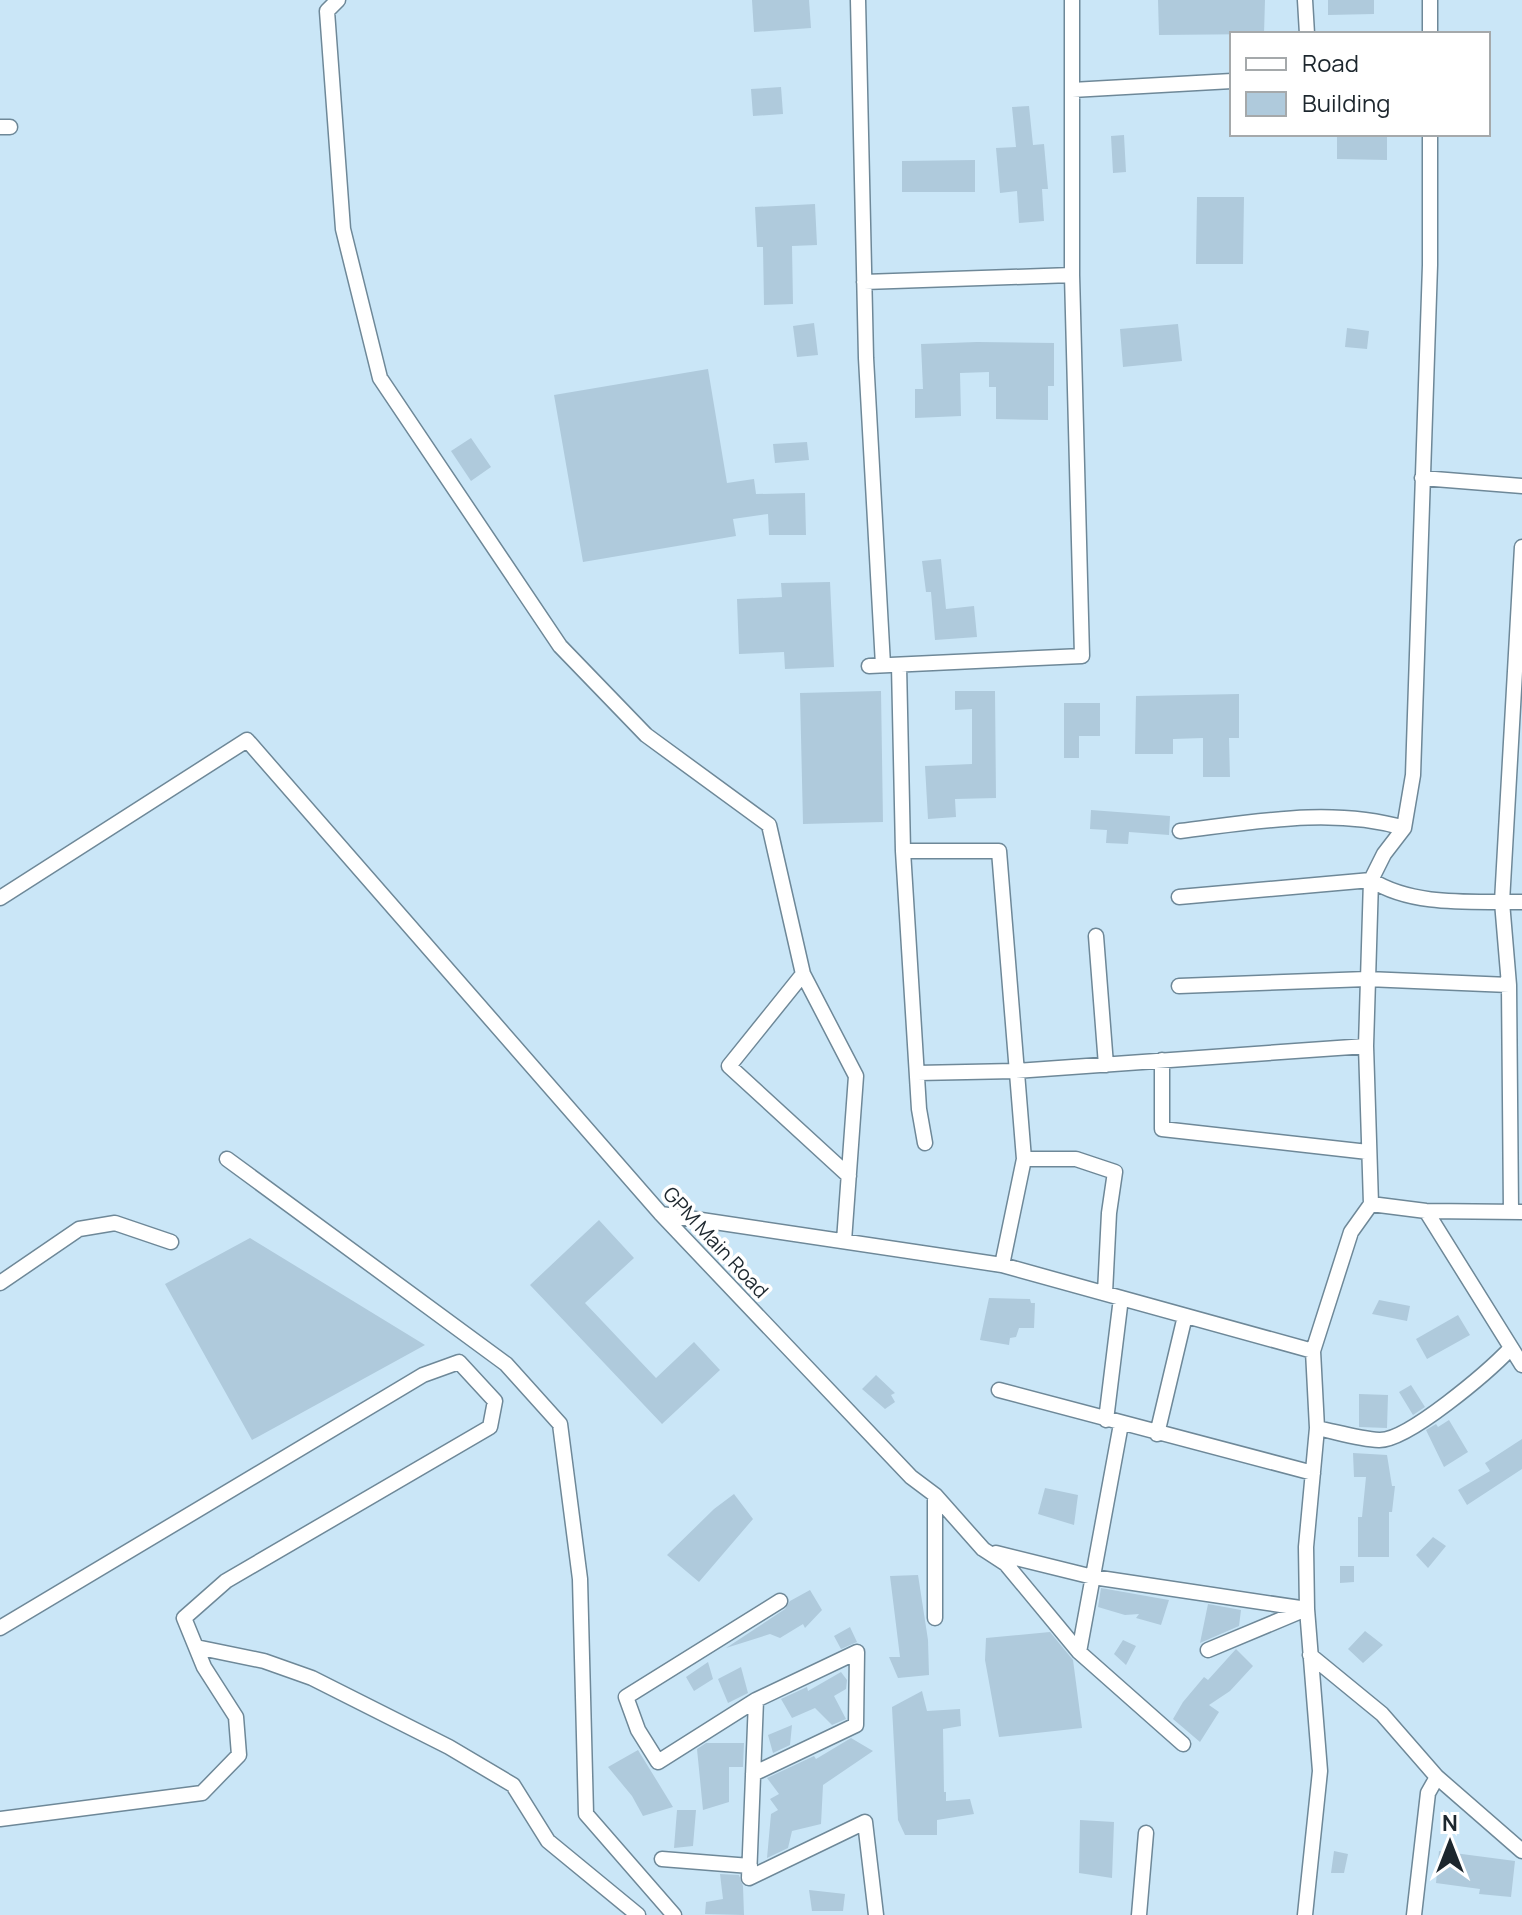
<svg xmlns="http://www.w3.org/2000/svg" width="1522" height="1915" font-family="Manrope,sans-serif">
  <rect width="100%" height="100%" fill="#cae6f7"/>
  <!-- building -->
  <path fill="#afcadc" d="M 752,0 L 809,0 L 811,28 L 754,32 Z
    M 1158,0 L 1265,0 L 1264,34 L 1159,35 Z
    M 1328,0 L 1374,0 L 1374,14 L 1328,15 Z
    M 781,87 L 783,114 L 753,116 L 751,89 Z
    M 1029,106 L 1033,145 L 1044,144 L 1048,189 L 1042,189 L 1044,221 L 1019,223 L 1017,191 L 1000,193 L 996,148 L 1016,147 L 1012,107 Z
    M 1337,134 L 1387,134 L 1387,160 L 1337,159 Z
    M 1124,135 L 1126,172 L 1113,173 L 1111,136 Z
    M 975,160 L 975,192 L 902,192 L 902,161 Z
    M 1197,197 L 1244,197 L 1243,264 L 1196,264 Z
    M 815,204 L 817,245 L 792,246 L 793,304 L 764,305 L 763,247 L 757,247 L 755,207 Z
    M 814,323 L 818,355 L 797,357 L 793,326 Z
    M 1178,324 L 1182,361 L 1123,367 L 1120,329 Z
    M 1347,328 L 1369,331 L 1367,349 L 1345,347 Z
    M 977,342 L 1054,343 L 1054,386 L 1048,386 L 1048,420 L 996,419 L 996,387 L 989,387 L 989,372 L 960,373 L 961,416 L 915,418 L 915,389 L 923,389 L 921,344 Z
    M 708,369 L 727,483 L 754,479 L 756,494 L 805,493 L 806,535 L 769,535 L 768,514 L 733,519 L 736,536 L 583,562 L 554,395 Z
    M 471,438 L 491,467 L 471,481 L 451,451 Z
    M 807,442 L 809,460 L 775,463 L 773,444 Z
    M 941,559 L 946,609 L 974,606 L 977,637 L 935,640 L 931,592 L 926,592 L 922,561 Z
    M 830,582 L 834,667 L 785,669 L 784,652 L 739,654 L 737,599 L 782,597 L 781,583 Z
    M 881,691 L 883,822 L 803,824 L 800,693 Z
    M 955,691 L 995,691 L 996,798 L 955,799 L 956,817 L 928,819 L 925,766 L 972,764 L 972,709 L 955,710 Z
    M 1239,694 L 1239,738 L 1229,738 L 1230,777 L 1203,777 L 1203,738 L 1173,739 L 1173,754 L 1135,754 L 1136,696 Z
    M 1064,703 L 1100,703 L 1100,736 L 1079,736 L 1079,758 L 1064,758 Z
    M 1091,810 L 1170,816 L 1169,835 L 1129,832 L 1128,844 L 1106,843 L 1107,830 L 1090,829 Z
    M 599,1220 L 634,1258 L 585,1303 L 656,1378 L 694,1342 L 720,1370 L 662,1424 L 530,1285 Z
    M 250,1238 L 425,1345 L 252,1440 L 165,1284 Z
    M 989,1298 L 1030,1299 L 1031,1303 L 1035,1303 L 1034,1328 L 1019,1328 L 1016,1337 L 1010,1338 L 1009,1345 L 980,1340 Z
    M 1379,1300 L 1410,1306 L 1407,1321 L 1372,1314 Z
    M 1458,1315 L 1470,1335 L 1427,1359 L 1416,1339 Z
    M 876,1375 L 895,1393 L 891,1395 L 895,1402 L 885,1409 L 862,1389 Z
    M 1411,1385 L 1425,1407 L 1413,1415 L 1399,1392 Z
    M 1359,1394 L 1388,1395 L 1387,1428 L 1359,1427 Z
    M 1449,1420 L 1468,1452 L 1444,1467 L 1426,1430 L 1436,1424 L 1438,1427 Z
    M 1522,1439 L 1522,1469 L 1467,1505 L 1458,1490 L 1490,1471 L 1485,1463 Z
    M 1353,1453 L 1387,1455 L 1392,1486 L 1395,1486 L 1392,1512 L 1389,1512 L 1389,1557 L 1358,1557 L 1358,1517 L 1362,1517 L 1366,1477 L 1354,1477 Z
    M 1045,1488 L 1078,1495 L 1074,1525 L 1038,1514 Z
    M 734,1494 L 753,1519 L 699,1582 L 667,1555 L 714,1509 Z
    M 1433,1537 L 1446,1546 L 1428,1568 L 1416,1555 Z
    M 1340,1566 L 1354,1566 L 1354,1582 L 1340,1583 Z
    M 918,1575 L 928,1640 L 929,1675 L 898,1678 L 889,1657 L 900,1657 L 890,1576 Z
    M 1101,1588 L 1169,1600 L 1161,1625 L 1136,1618 L 1139,1614 L 1125,1615 L 1098,1607 Z
    M 810,1590 L 822,1610 L 805,1628 L 803,1624 L 780,1638 L 770,1634 L 726,1648 L 785,1609 L 790,1601 Z
    M 1208,1604 L 1241,1610 L 1239,1626 L 1200,1643 Z
    M 850,1627 L 857,1642 L 841,1649 L 834,1636 Z
    M 1365,1631 L 1383,1645 L 1363,1663 L 1348,1649 Z
    M 1050,1632 L 1073,1660 L 1082,1728 L 999,1737 L 985,1660 L 986,1638 Z
    M 1123,1640 L 1136,1646 L 1126,1665 L 1114,1654 Z
    M 1236,1649 L 1253,1666 L 1230,1691 L 1209,1705 L 1219,1712 L 1200,1742 L 1173,1719 L 1183,1702 L 1204,1677 L 1208,1680 Z
    M 708,1662 L 713,1679 L 694,1691 L 686,1677 Z
    M 741,1667 L 748,1693 L 728,1703 L 718,1679 Z
    M 841,1672 L 847,1680 L 846,1689 L 834,1696 L 846,1719 L 832,1725 L 815,1708 L 792,1718 L 781,1699 L 807,1687 L 808,1691 Z
    M 922,1691 L 927,1711 L 960,1709 L 961,1726 L 943,1729 L 944,1792 L 946,1792 L 946,1801 L 970,1799 L 974,1814 L 937,1820 L 937,1835 L 905,1835 L 898,1820 L 892,1707 Z
    M 792,1725 L 790,1745 L 773,1753 L 768,1735 Z
    M 851,1738 L 873,1751 L 823,1785 L 821,1824 L 792,1831 L 788,1848 L 767,1858 L 771,1814 L 778,1810 L 770,1799 L 779,1794 L 767,1778 L 814,1756 L 816,1759 Z
    M 706,1743 L 744,1743 L 743,1767 L 729,1767 L 729,1802 L 703,1810 L 697,1749 Z
    M 638,1750 L 673,1807 L 643,1816 L 632,1796 L 608,1767 Z
    M 677,1810 L 696,1810 L 693,1846 L 674,1848 Z
    M 1080,1820 L 1114,1822 L 1112,1878 L 1079,1873 Z
    M 1334,1851 L 1348,1854 L 1344,1873 L 1331,1873 Z
    M 1439,1851 L 1515,1861 L 1511,1897 L 1479,1894 L 1480,1889 L 1436,1883 Z
    M 720,1874 L 739,1875 L 743,1886 L 744,1915 L 705,1914 L 706,1902 L 723,1899 Z
    M 809,1890 L 845,1894 L 843,1911 L 812,1911 Z"/>
  <g fill="none" stroke-linecap="round" stroke-linejoin="round">
    <defs>
      <path id="minor" d="M 338,0 L 327,11 L 343,229 L 380,378 L 560,646 L 646,735 L 769,825 L 803,974 L 729,1066 L 849,1176
        M 858,0 L 866,358 L 883,665
        M 1305,0 L 1307,34
        M 1430,0 L 1430,34
        M 1072,90 L 1232,81
        M 0,127 L 10,127
        M 864,282 L 1072,275 L 1072,0
        M 1422,478 L 1522,486
        M 899,665 L 903,851
        M 869,666 L 1082,656 L 1072,275
        M 1180,831 C 1254,822 1332,807 1404,828
        M 1179,897 L 1371,880 C 1414,907 1472,901 1522,902
        M 0,898 L 247,740 L 661,1214 L 911,1477 L 935,1495 L 983,1549 L 1006,1564 L 1079,1652 L 1183,1744
        M 1096,936 L 1106,1065
        M 803,974 L 856,1076 L 844,1241
        M 1509,985 L 1502,902 L 1522,547
        M 1179,986 L 1367,979 L 1509,985 L 1511,1211
        M 1366,1046 L 1371,880 L 1384,854 L 1404,828 L 1413,775 L 1430,265 L 1430,134
        M 1162,1060 L 1162,1129 L 1368,1152
        M 917,1073 L 1015,1071 L 1366,1046 L 1371,1204
        M 925,1143 L 919,1109 L 903,851 L 999,851 L 1024,1159 L 1002,1265
        M 227,1159 L 506,1364 L 560,1424 L 580,1579 L 586,1814 L 674,1915
        M 1024,1159 L 1076,1159 L 1115,1172 L 1109,1213 L 1105,1293
        M 1426,1211 L 1522,1365
        M 661,1214 L 1002,1265 L 1313,1351
        M 0,1283 L 79,1229 L 115,1223 L 171,1242
        M 999,1390 L 1313,1473
        M 1106,1420 L 1121,1298
        M 1317,1428 C 1337,1432 1359,1439 1379,1440 C 1408,1441 1489,1371 1511,1348
        M 1157,1434 L 1185,1316
        M 996,1553 L 1093,1577 L 1307,1609
        M 780,1601 L 626,1697 L 638,1730 L 658,1762 L 756,1700 L 749,1878 L 865,1822 L 876,1915
        M 935,1618 L 935,1495
        M 0,1628 L 423,1375 L 459,1362 L 495,1401 L 490,1427 L 226,1581 L 184,1618 L 204,1667 L 236,1717 L 239,1755 L 202,1793 L 0,1819
        M 196,1647 L 264,1661 L 312,1678 L 449,1747 L 513,1785 L 548,1841 L 638,1915
        M 1208,1650 L 1306,1609
        M 1079,1652 L 1121,1424
        M 1310,1655 L 1382,1714 L 1437,1777 L 1522,1851
        M 753,1774 L 856,1725 L 857,1652 L 756,1700
        M 662,1859 L 750,1866
        M 1139,1915 L 1146,1833
        M 1305,1915 L 1320,1771 L 1307,1609 L 1306,1547 L 1317,1428 L 1313,1351 L 1351,1232 L 1371,1204 L 1426,1211 L 1522,1212
        M 1414,1915 L 1428,1793 L 1437,1777"/>
    </defs>
    <!-- minor casing -->
    <use href="#minor" stroke="#6e8898" stroke-width="17"/>
    <!-- minor -->
    <use href="#minor" stroke="#fff" stroke-width="14"/>
  </g>
  <g text-anchor="middle" dominant-baseline="central" stroke-width="7" stroke-linejoin="round" paint-order="stroke">
    <!-- street labels -->
    <g font-size="20" fill="#1d272e" stroke="#fff">
      <text transform="translate(716 1242) rotate(47)">GPM Main Road</text>
    </g>
  </g>
  <!-- legend -->
  <rect x="1230" y="32" width="260" height="104" fill="#ffffff" stroke="#a5a9ab" stroke-width="2"/>
  <rect x="1246" y="58" width="40" height="12" fill="#ffffff" stroke="#a5a9ab" stroke-width="2"/>
  <text x="1302" y="72" font-size="24" fill="#1d272e">Road</text>
  <rect x="1246" y="92" width="40" height="24" fill="#afcadc" stroke="#a5a9ab" stroke-width="2"/>
  <text x="1302" y="112" font-size="24" fill="#1d272e">Building</text>
  <!-- north arrow -->
  <g transform="translate(1450 1843)" stroke="#ffffff" stroke-width="6" paint-order="stroke">
  <path d="M0-6L14 30L0 20L-14 30Z" fill="#1d272e"/>
  <text y="-12" font-size="22" font-weight="bold" text-anchor="middle" fill="#1d272e">N</text>
  </g>
</svg>
